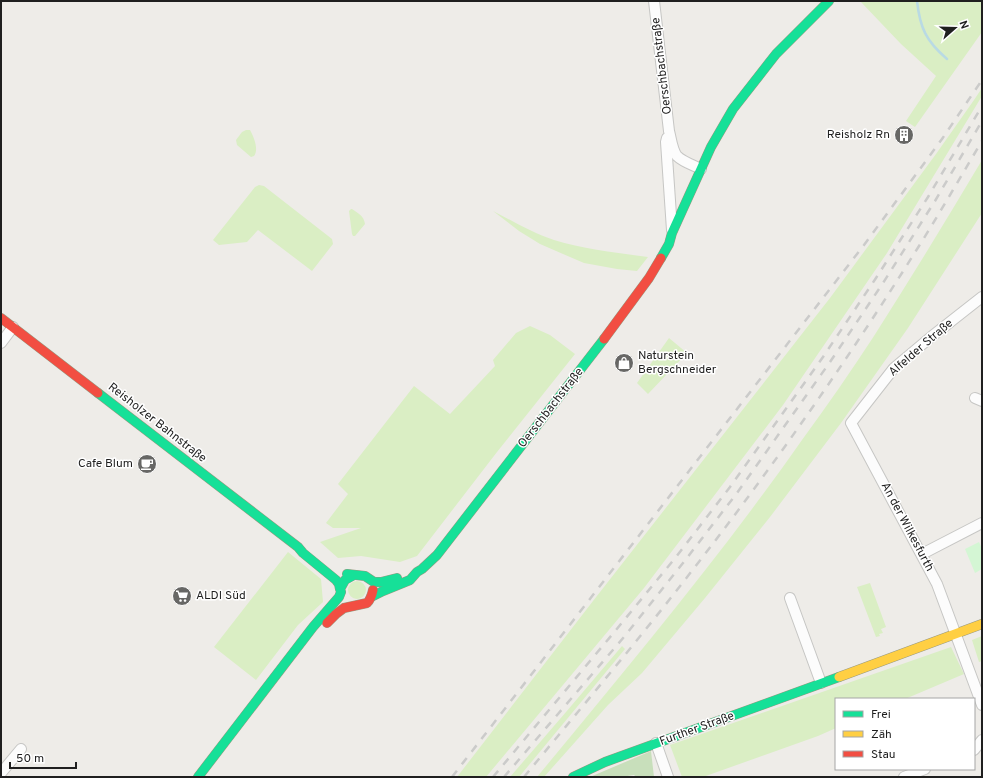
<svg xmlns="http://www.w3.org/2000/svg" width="983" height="778" font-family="Overpass,sans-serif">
  <rect width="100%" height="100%" fill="#eeece8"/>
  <!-- grass -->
  <path fill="#daeec4" d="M 860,1 L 982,1 L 982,32 L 915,127 L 906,121 L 936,76 L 901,44 Z
    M 982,88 L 982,96 L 887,253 L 783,405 L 644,588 L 486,777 L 457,777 L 593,601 L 830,298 L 936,154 L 974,100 Z
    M 246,130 L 250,130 C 254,137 259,150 254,156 L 251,157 L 237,145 L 236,140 L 242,132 Z
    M 982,160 L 982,213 L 908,328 L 841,423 L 770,517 L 705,598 L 642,673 L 608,705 L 544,777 L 537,777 C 628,667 720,557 802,440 C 827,406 851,371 874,336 C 911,278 947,219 982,160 Z
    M 259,185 L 264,186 L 332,239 L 333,244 L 312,271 L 258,230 L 247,242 L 219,245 L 213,240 L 255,187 Z
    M 351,209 L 352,209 C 358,213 364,216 365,224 L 355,236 L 353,236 L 352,234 L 349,211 Z
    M 493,211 C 513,221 532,233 554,240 C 584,249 617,253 648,257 L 637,271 L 617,269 L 584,263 L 563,254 L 540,244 L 519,231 Z
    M 530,326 L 550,335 L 575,354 L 497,452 L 417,556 L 400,562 L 361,556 L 338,558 L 320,542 L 361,528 L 333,528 L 326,523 L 348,494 L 338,484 L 414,386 L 450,414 L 495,366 L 493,360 L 516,333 Z
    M 669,338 L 687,353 L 648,394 L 637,383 Z
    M 288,552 L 321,579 L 323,602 L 298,625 L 256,680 L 214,647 Z
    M348 590a9 9 0 1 1 18 0a9 9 0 1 1-18 0Z
    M 870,583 L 886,627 L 881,629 L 883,633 L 879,634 L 880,636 L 876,637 L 857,587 Z
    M 982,636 L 982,661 L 979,662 L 972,640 Z
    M 622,646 L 625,649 L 519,777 L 510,777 L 566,712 Z
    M 951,647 L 964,674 L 905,699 L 836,699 L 836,728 L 818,736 L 703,777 L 682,777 L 670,745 Z"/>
  <!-- forest -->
  <path fill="#c8dfbb" d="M 651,751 L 654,777 L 636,777 L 634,775 L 621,777 L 590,777 Z"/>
  <!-- park -->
  <path fill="#d4f6d4" d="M 979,542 L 982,549 L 982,569 L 975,573 L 965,549 Z"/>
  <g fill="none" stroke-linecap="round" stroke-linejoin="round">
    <!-- stream -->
    <path stroke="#b9dae4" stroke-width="2.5" d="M 917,1 C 920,28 926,41 947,59"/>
    <defs>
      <path id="street" d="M 654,1 L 669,131 C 671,138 672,150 677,156 C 683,162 693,165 701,169
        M 667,138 L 666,142 L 672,230
        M 982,297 L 931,337 L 894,368 L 851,423 L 937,584 L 982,705
        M 1,343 L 13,327
        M 975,398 L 982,401
        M 922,554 L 982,523
        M 790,598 L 821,683
        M 656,743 L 668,777
        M 974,750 L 982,740
        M 1,773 L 21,749
        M 904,777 L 925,769"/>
      <path id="fast" d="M 661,258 L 669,244 L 672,233 L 711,147 L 733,109 L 776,54 L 829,1
        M 98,393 L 298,547 L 303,553 L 336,580 L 339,584 L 340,589
        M 347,574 L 365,576 L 374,582 L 381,582 L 397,578
        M 371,597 L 383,591 L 410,580 L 417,572 L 422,569 L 437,555 L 604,339
        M 198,777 L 313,627 L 339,597 L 341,592 L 340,589 L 345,580 L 354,575
        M 573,777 L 605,762 L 839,677"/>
      <path id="slow" d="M 839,677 L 982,624"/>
      <path id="jam" d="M 1,318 L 98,393
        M 604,339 L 649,278 L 661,258
        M 327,623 L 336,614 L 344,608 L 367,603 C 371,599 372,595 373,590"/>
    </defs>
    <!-- street casing -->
    <use href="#street" stroke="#c6c6c4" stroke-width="12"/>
    <!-- fast casing -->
    <use href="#fast" stroke="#97987f" stroke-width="10"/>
    <!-- slow casing -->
    <use href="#slow" stroke="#97987f" stroke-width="10"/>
    <!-- jam casing -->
    <use href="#jam" stroke="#97987f" stroke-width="10"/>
    <!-- street -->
    <use href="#street" stroke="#fcfcfc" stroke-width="10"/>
    <!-- fast -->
    <use href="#fast" stroke="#16e098" stroke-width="9"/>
    <!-- slow -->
    <use href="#slow" stroke="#ffcf43" stroke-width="9"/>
    <!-- jam -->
    <use href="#jam" stroke="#f24e42" stroke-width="9"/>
    <!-- rail -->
    <path stroke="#cbcbca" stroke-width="2.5" stroke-dasharray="8 8" stroke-linecap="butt" d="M 452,777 L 864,245 L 942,139 L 982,80
      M 493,777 L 616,630 L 676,557 L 730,487 L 823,357 L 876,278 L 928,197 L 982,106
      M 504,777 L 624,637 L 683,563 L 737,493 L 830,362 L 883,283 L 935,201 L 982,121
      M 524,777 C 580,709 637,642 691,572 C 773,467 849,358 919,246 C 941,211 961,176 982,141"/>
  </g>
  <!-- icons -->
  <defs>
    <symbol id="building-disc" viewBox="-11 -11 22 22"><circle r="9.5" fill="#676765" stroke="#fff"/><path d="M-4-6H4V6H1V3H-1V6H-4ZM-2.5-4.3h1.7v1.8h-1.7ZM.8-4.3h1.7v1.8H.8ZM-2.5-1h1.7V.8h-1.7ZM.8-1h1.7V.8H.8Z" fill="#fff"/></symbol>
    <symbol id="shop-disc" viewBox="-11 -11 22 22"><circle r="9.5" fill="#676765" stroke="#fff"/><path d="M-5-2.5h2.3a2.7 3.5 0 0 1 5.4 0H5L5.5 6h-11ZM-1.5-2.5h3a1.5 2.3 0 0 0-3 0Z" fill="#fff"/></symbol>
    <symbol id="cafe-disc" viewBox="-11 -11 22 22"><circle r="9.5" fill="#676765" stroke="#fff"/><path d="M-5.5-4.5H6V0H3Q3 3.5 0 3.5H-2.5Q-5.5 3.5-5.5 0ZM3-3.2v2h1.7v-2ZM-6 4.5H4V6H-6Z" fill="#fff"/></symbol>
    <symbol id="supermarket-disc" viewBox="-11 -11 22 22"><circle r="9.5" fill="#676765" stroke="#fff"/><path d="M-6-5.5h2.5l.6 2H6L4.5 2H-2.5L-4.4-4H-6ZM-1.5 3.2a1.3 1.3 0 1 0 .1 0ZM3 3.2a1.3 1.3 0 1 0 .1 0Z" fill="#fff"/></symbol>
  </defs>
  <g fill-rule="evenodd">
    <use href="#building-disc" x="893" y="124" width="22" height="22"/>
    <use href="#shop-disc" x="613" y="352" width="22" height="22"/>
    <use href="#cafe-disc" x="136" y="453" width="22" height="22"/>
    <use href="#supermarket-disc" x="171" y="585" width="22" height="22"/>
  </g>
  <g text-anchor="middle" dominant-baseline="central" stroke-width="3" stroke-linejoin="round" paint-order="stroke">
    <!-- street labels -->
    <g font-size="12" fill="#1f1f1f" stroke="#fff">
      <text transform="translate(662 66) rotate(-97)">Oerschbachstraße</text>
      <text transform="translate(921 348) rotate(-41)">Alfelder Straße</text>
      <text transform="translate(551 408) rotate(-52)">Oerschbachstraße</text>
      <text transform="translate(157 423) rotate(38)">Reisholzer Bahnstraße</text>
      <text transform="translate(907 527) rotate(62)">An der Wilkesfurth</text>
      <text transform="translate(697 729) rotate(-20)">Further Straße</text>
    </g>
    <!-- poi labels -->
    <g font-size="12" fill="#1f1f1f" stroke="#fff" text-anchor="end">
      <text x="890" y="135">Reisholz Rn</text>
      <text x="638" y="356" text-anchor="start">Naturstein<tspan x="638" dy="14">Bergschneider</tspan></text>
      <text x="133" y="464">Cafe Blum</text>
      <text x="196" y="596" text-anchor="start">ALDI Süd</text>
    </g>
  </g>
  <!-- border -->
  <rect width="983" height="778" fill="none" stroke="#1f1f1f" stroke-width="4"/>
  <!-- legend -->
  <rect x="835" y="698" width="140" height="72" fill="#ffffff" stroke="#a5a5a5"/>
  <rect x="843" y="711" width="20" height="6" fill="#16e098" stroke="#a5a5a5"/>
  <text x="871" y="718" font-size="12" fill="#1f1f1f">Frei</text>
  <rect x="843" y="731" width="20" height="6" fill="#ffcf43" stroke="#a5a5a5"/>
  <text x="871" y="738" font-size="12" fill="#1f1f1f">Zäh</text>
  <rect x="843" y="751" width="20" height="6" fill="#f24e42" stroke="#a5a5a5"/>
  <text x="871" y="758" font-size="12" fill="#1f1f1f">Stau</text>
  <!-- north arrow -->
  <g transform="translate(955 28) rotate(70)" stroke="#ffffff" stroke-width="3" paint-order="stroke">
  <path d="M0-3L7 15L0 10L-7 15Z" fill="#1f1f1f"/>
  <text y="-6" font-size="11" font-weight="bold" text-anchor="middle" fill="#1f1f1f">N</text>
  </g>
  <!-- scale -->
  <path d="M10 762v6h66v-6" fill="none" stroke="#1f1f1f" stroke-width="2"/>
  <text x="16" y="762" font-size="12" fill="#1f1f1f" stroke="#ffffff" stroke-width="3" paint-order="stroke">50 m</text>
</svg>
